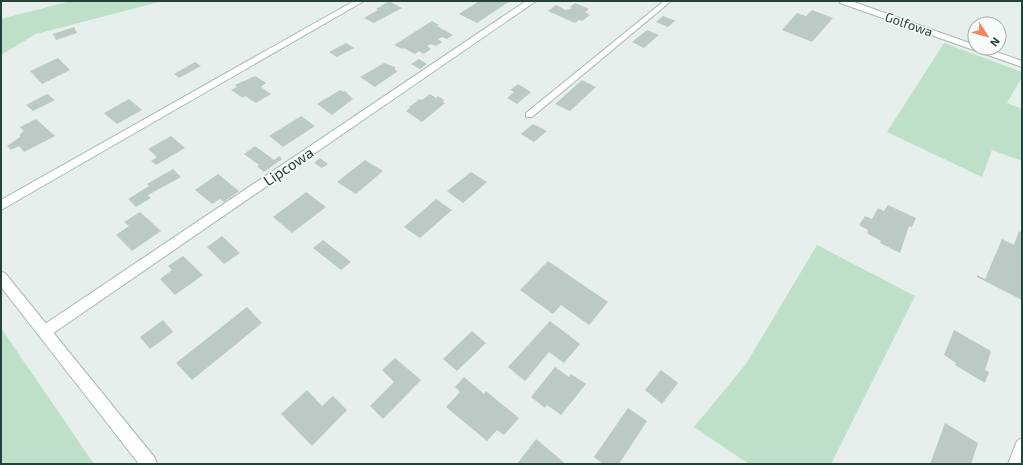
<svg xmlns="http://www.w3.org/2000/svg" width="1023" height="465" font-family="'Exo 2',sans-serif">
  <rect width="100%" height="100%" fill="#e6efeb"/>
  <!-- green -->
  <path fill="#bfe0c8" d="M 71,1 L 163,1 L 36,34 L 1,55 L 1,19 Z
    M 944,43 L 1022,72 L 1022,77 L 1007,103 L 1022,109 L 1022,161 L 992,150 L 982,177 L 887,132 Z
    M 817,245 L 915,296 L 831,464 L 749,464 L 694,427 L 746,364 Z
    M 1,328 L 94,464 L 1,464 Z"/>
  <!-- building -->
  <path fill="#bbcac4" d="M 389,1 L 402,8 L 374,23 L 364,18 L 378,10 L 376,9 Z
    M 479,1 L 510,1 L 477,23 L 459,14 Z
    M 575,3 L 589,9 L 585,12 L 590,15 L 582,21 L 579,20 L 575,23 L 548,11 L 556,5 L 566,10 L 570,9 L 572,8 L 570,7 Z
    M 812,10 L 833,18 L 812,42 L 782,30 L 797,13 L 806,16 Z
    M 663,16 L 673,20 L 676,20 L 668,27 L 656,22 Z
    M 432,21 L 439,25 L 437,26 L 453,35 L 447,39 L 442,37 L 438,39 L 442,42 L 436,46 L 431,44 L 427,46 L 431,49 L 424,54 L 419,51 L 415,54 L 404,48 L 402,49 L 394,45 Z
    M 74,27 L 77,33 L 56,40 L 53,34 Z
    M 647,30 L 659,35 L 644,48 L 632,42 Z
    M 346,43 L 354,48 L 337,57 L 329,52 Z
    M 58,58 L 70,70 L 42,84 L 30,71 Z
    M 419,59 L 427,64 L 420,69 L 411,64 Z
    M 195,62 L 201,66 L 179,78 L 174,74 Z
    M 384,63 L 395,67 L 395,70 L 398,71 L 375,87 L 360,77 Z
    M 255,76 L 266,83 L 261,87 L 271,94 L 256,103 L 245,96 L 243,98 L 231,90 L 237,87 L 235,85 Z
    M 582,80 L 596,87 L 570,111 L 555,104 Z
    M 518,84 L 531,92 L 517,104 L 507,98 L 514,92 L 510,90 Z
    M 340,90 L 344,92 L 345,91 L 353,99 L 332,115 L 317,104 Z
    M 47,94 L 55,100 L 33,111 L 26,105 Z
    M 430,94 L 436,98 L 438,96 L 444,100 L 443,102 L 445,103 L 422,122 L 406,111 L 410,108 L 409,107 L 420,99 L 422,100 Z
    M 129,99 L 142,110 L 117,124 L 104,113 Z
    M 301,116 L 315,126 L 283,147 L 269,136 Z
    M 36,119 L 55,136 L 24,152 L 19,146 L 11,150 L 7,146 L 20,137 L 20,134 L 24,131 L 20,127 Z
    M 533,124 L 547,131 L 534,142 L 521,134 Z
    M 171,136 L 185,148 L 156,165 L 151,161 L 157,157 L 148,149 Z
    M 255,146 L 274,160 L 279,156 L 282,159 L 264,172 L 257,166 L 259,165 L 244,154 Z
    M 320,158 L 328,164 L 322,168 L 314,163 Z
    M 365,160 L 383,171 L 356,194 L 337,182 Z
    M 173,169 L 181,177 L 148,195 L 151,198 L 136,207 L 128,199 L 149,186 L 147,184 Z
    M 471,172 L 487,182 L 463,203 L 447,191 Z
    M 218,174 L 239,191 L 224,202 L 220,199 L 212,204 L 195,190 Z
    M 306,192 L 326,207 L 292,233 L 273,217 Z
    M 436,199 L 452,210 L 420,238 L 404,227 Z
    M 888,205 L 916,218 L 912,227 L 909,226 L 900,253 L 880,243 L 881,241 L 867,233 L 868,230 L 859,225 L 865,216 L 872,219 L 878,208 L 884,211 Z
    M 140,212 L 161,231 L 132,251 L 116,235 L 129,226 L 124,222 Z
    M 1019,231 L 1022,233 L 1022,300 L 977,277 L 977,275 L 985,279 L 1002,239 L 1014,245 Z
    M 222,236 L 240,253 L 224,264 L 207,247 Z
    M 323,240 L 351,262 L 341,270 L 313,248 Z
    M 183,256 L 203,275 L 175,295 L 160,279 L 172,270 L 168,266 Z
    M 548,261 L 608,302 L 589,325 L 561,305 L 553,314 L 520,290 Z
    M 247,307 L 262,323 L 192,380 L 176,363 Z
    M 163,320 L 173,332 L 150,349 L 140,337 Z
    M 550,321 L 580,344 L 564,363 L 549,352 L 525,381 L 508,367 Z
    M 954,330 L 991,351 L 985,370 L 989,372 L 985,383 L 955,365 L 956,363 L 944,355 Z
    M 472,331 L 486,343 L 457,371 L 443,359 Z
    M 395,358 L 421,380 L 383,419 L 370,406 L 394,382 L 382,370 Z
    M 555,367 L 569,377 L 571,374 L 586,384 L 561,415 L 547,405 L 545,408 L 531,397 Z
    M 661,370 L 678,383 L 662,404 L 645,390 Z
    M 464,377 L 484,394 L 486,391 L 519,418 L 504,435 L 497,430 L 487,441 L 446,407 L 460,392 L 455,387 Z
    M 307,390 L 322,406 L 333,396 L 347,410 L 312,446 L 281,414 Z
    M 628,408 L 647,421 L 619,464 L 603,464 L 594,457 Z
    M 945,423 L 978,443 L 971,464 L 930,464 Z
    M 536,439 L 566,464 L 517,464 Z"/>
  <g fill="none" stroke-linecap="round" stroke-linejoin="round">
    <defs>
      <path id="service" d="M 664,1 L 671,1 L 532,117 L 526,117 L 526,113 Z"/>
      <path id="minor" d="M 354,1 L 364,1 L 1,210 L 1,200 Z
        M 526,1 L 536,1 L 49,336 L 44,338 L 39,336 L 37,332 L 39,328 Z
        M 839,1 L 851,1 L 975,45 L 975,48 L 985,48 L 1022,61 L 1022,67 L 840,3 Z
        M 1022,438 L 1022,464 L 1008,464 L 1017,441 Z"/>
      <path id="tertiary" d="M 1,272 L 5,273 L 155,458 L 157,464 L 139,464 L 1,287 Z"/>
    </defs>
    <!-- service casing -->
    <use href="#service" stroke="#a8b8b2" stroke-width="2"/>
    <!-- minor casing -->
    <use href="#minor" stroke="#a8b8b2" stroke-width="2"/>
    <!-- tertiary casing -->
    <use href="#tertiary" stroke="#a8b8b2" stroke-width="2"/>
    <!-- service -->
    <use href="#service" fill="#fff" fill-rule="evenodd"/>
    <!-- minor -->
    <use href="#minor" fill="#fff" fill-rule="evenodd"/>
    <!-- tertiary -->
    <use href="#tertiary" fill="#fff" fill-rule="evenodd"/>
  </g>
  <g text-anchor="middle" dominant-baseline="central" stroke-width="3" stroke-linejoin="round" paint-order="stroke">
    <!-- far-street labels -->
    <g font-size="13" fill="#24423a" stroke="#f7fbf9">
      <text transform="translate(909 24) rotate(19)">Golfowa</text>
    </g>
    <!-- street labels -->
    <g font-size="15" fill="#24423a" stroke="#f7fbf9">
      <text transform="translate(288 166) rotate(-34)">Lipcowa</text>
    </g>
  </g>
  <!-- border -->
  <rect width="1023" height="465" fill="none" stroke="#24423a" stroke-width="4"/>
  <!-- north arrow -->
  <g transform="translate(987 36) rotate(127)"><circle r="19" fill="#f7fbf9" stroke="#a3b1ad"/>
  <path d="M0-3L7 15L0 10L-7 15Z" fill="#f4845f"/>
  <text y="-6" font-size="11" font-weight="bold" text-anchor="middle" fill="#24423a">N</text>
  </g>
</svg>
